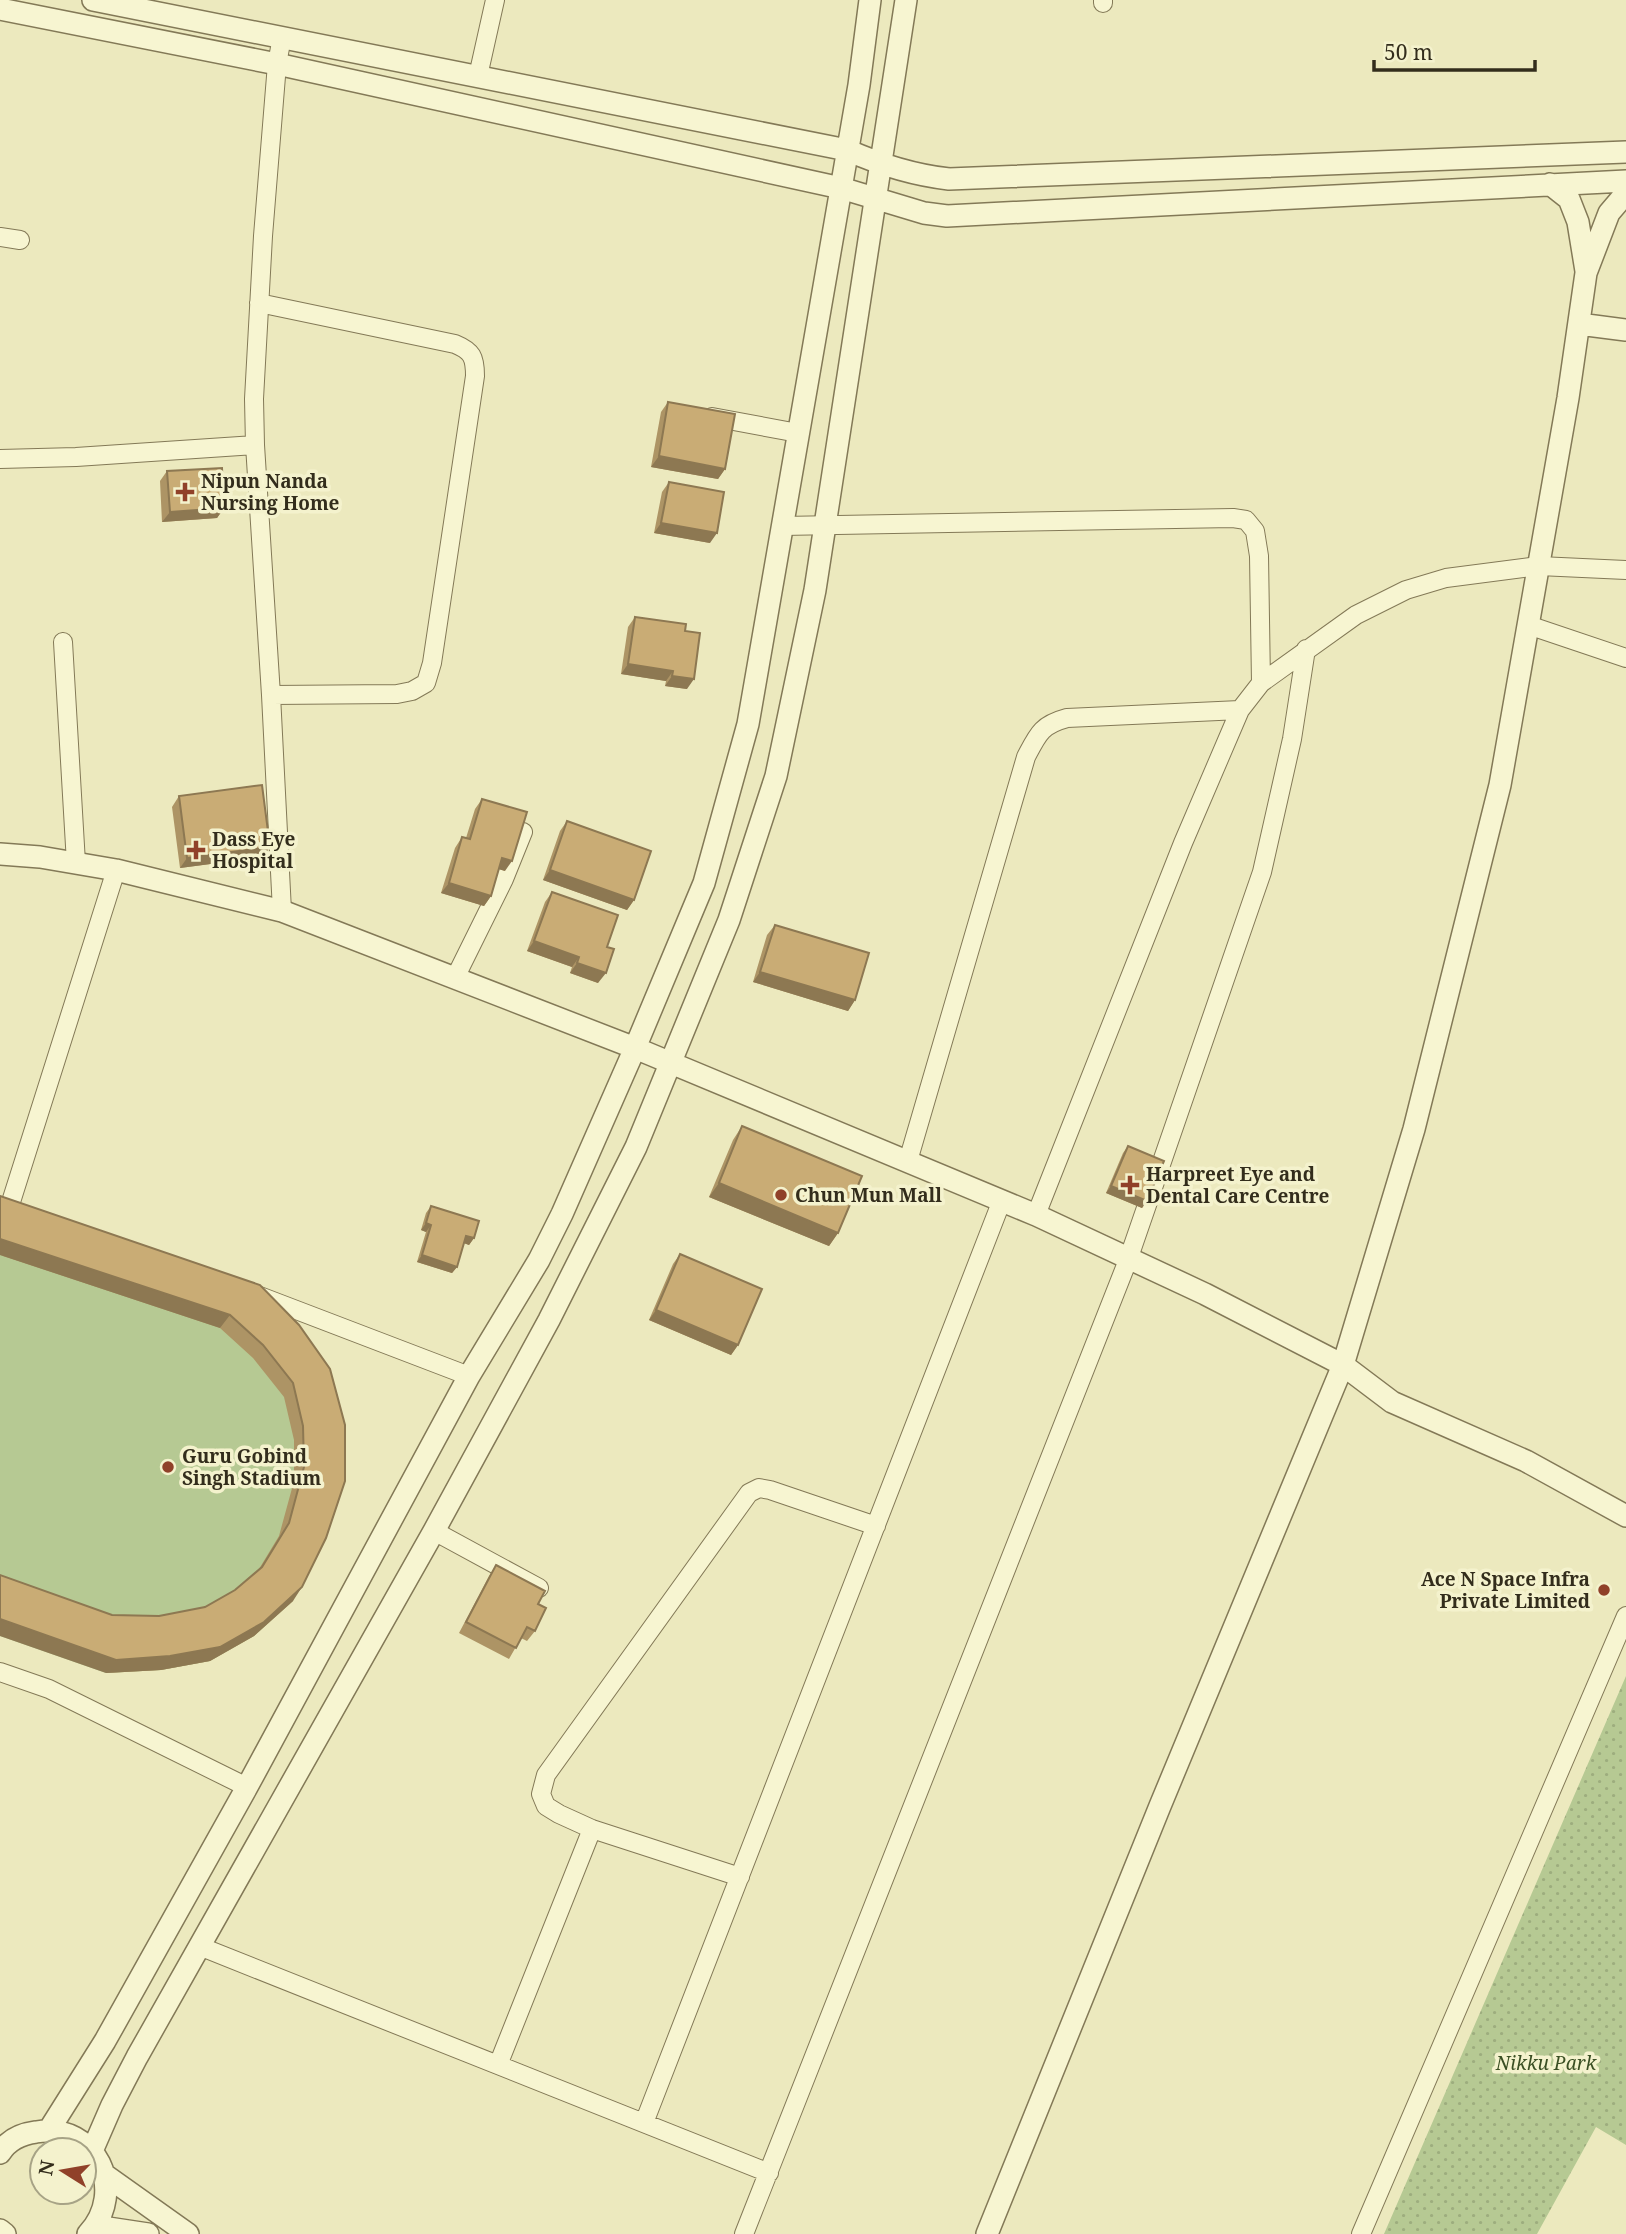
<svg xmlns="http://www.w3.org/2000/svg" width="1626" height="2234" font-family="'Noto Serif',serif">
  <defs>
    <pattern id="park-dots" width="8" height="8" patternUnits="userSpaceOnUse" patternTransform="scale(1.75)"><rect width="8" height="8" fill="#b6c993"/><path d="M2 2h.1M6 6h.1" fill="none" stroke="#9dad7e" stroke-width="1.8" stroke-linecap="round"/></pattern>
  </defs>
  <rect width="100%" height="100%" fill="#ece9be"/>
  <!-- grass -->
  <path fill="#b6c993" d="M 0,1213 L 251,1299 L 320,1383 L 293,1601 L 254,1636 L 210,1661 L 161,1670 L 106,1673 L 0,1636 Z"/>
  <!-- park -->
  <path fill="url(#park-dots)" d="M 1626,1676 L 1626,2145 L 1596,2127 L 1537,2234 L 1384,2234 Z"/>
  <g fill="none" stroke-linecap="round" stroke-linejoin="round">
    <defs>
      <path id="minor" d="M 1103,3 L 1103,0
        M 282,37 L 277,64 L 263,236 L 254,399 L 255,445 L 271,695 L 282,911
        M 478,76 L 495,0
        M 0,237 L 20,240
        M 259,303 L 455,344 C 472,351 475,357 475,376 L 432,663 L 426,683 L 412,691 L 397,694 L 271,695
        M 712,417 L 798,433
        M 0,459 L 76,457 L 255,445
        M 782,526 L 1233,518 L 1246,520 L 1255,531 L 1259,556 L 1261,683
        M 1528,625 L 1626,658
        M 63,642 L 76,863
        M 455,978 L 504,879 L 523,832
        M 908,1161 L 1026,757 C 1038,734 1041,725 1067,718 L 1240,710
        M 10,1205 L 116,870
        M 1036,1215 L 1183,843 L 1240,710 L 1261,683 L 1356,615 L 1406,590 L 1446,578 L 1539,566 L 1626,570
        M 257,1295 L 469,1376
        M 434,1531 L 539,1588
        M 0,1672 L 49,1689 L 247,1787
        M 740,1877 L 592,1829 L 559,1814 L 546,1806 L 541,1794 L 546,1775 L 749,1493 L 759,1488 L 770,1490 L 876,1526
        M 199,1946 L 769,2173
        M 498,2065 L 592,1829
        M 644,2123 L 1002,1200
        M 744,2234 L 1128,1260 L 1262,872 L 1292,739 L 1306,649
        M 1361,2234 L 1626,1616"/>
      <path id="tertiary" d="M 93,0 L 847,150 C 881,165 913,175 949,179 L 1626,152
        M 0,9 L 277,64 L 841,188 L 924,213 L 947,216 L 1626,181
        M 1550,184 L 1569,199 L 1578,222 L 1586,271
        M 1579,324 L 1626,330
        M 0,854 L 40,857 L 116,870 L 282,911 L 635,1048 L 1036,1215 L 1205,1294 L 1343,1365 L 1392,1402 L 1526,1461 L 1626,1516
        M 49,2130 L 105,2041 L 247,1787 L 469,1376 L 539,1260 L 562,1214 L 635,1048 L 704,883 L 748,724 L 859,85 L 870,0
        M 92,2151 L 112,2105 L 137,2057 L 434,1531 L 549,1320 L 636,1147 L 729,920 L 776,776 L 815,590 L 906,0
        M 0,2153 C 8,2140 21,2134 36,2132 C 96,2122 128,2191 88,2234
        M 105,2175 L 188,2234
        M 95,2226 L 148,2234
        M 0,2230 L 5,2234
        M 987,2234 L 1160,1806 L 1343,1365 L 1414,1129 L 1500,785 L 1568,398 L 1586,273 L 1609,213 L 1626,193"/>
    </defs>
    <!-- minor casing -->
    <use href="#minor" stroke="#837957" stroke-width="20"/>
    <!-- tertiary casing -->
    <use href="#tertiary" stroke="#837957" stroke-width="24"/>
    <!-- minor -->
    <use href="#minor" stroke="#f7f5d1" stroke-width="18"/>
    <!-- tertiary -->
    <use href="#tertiary" stroke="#f7f5d1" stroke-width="21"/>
  </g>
  <!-- wall -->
  <path fill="#ad9465" d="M 668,402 L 725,469 L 718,479 L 651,467 L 661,412 Z
    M 167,471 L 224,508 L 217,518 L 162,522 L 160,481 Z
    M 669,482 L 710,543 L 654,533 L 662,492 Z
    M 635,617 L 685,631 L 687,689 L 665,686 L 666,681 L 621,674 L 628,627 Z
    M 179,796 L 263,857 L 180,868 L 172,807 Z
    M 482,799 L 505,871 L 499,869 L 491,896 L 484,906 L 441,893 L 455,848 L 462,837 L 466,838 L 475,809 Z
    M 567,821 L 634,900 L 627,910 L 543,880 L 560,831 Z
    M 552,892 L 607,947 L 598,983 L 570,973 L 572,967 L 527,951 L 545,902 Z
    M 775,925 L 855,1000 L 848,1011 L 753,982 L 767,935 Z
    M 742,1126 L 838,1233 L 829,1246 L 709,1197 L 733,1140 Z
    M 1128,1146 L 1147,1201 L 1142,1208 L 1106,1193 L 1123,1153 Z
    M 431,1206 L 474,1238 L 469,1245 L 464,1243 L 457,1267 L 452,1273 L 417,1262 L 426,1232 L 421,1230 L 426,1213 Z
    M 680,1254 L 738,1345 L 731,1355 L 649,1320 L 673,1264 Z
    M 0,1255 L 260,1285 L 330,1369 L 293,1601 L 254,1636 L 210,1661 L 161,1670 L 106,1673 L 112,1615 L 159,1616 L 205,1607 L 235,1590 L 259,1569 L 279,1536 L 294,1481 L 294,1440 L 284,1397 L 253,1358 L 220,1328 Z
    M 496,1565 L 538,1604 L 535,1631 L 527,1641 L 521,1638 L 509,1659 L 459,1633 L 489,1576 Z"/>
  <!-- shaded-wall -->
  <path fill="#8d7852" d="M 659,456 L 725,469 L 718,479 L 651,467 Z
    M 224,508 L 217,518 L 162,522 L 170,512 Z
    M 661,523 L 717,533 L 710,543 L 654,533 Z
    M 628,664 L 673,671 L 666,681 L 621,674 Z
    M 672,676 L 694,679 L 687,689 L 665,686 Z
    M 270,847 L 263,857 L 180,868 L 187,858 Z
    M 502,858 L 512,861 L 505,871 L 495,868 Z
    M 550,870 L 634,900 L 627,910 L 543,880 Z
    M 449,883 L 491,896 L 484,906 L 441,893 Z
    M 534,941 L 579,957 L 572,967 L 527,951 Z
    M 577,963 L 606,973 L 598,983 L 570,973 Z
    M 760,972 L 855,1000 L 848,1011 L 753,982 Z
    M 719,1183 L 838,1233 L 829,1246 L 709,1197 Z
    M 1111,1186 L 1147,1201 L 1142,1208 L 1106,1193 Z
    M 426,1223 L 431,1225 L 426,1232 L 421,1230 Z
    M 466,1236 L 474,1238 L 469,1245 L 461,1242 Z
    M 0,1239 L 230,1315 L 220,1328 L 0,1255 Z
    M 422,1255 L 457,1267 L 452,1273 L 417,1262 Z
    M 656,1310 L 738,1345 L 731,1355 L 649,1320 Z
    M 302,1587 L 293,1601 L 254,1636 L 210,1661 L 161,1670 L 106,1673 L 0,1636 L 0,1619 L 116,1660 Z"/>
  <!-- building -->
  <path fill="#c9ac75" stroke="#8d7852" stroke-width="2" d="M 668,402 L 735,414 L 725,469 L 659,456 Z
    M 222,468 L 224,508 L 170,512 L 167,471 Z
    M 669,482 L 724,492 L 717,533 L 661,523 Z
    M 635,617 L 686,624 L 685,631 L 700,633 L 694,679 L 672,676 L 673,671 L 628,664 Z
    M 262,785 L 270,847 L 187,858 L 179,796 Z
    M 482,799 L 527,812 L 512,861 L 502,858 L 491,896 L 449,883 L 462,837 L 470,839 Z
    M 567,821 L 651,851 L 634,900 L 550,870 Z
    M 552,892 L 618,915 L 607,947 L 614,949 L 606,973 L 577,963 L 579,957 L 534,941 Z
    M 775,925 L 869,953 L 855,1000 L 760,972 Z
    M 742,1126 L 862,1176 L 838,1233 L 719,1183 Z
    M 1128,1146 L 1164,1161 L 1147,1201 L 1111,1186 Z
    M 0,1196 L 260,1285 L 299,1325 L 330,1369 L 345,1425 L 345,1481 L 326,1538 L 302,1587 L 264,1622 L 220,1647 L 170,1656 L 116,1660 L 0,1619 L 0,1575 L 112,1615 L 159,1616 L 205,1607 L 235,1590 L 262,1567 L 289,1523 L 304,1467 L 303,1426 L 293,1383 L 263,1345 L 230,1315 L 0,1239 Z
    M 431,1206 L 479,1221 L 474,1238 L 466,1236 L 457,1267 L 422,1255 L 431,1225 L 426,1223 Z
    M 680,1254 L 762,1289 L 738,1345 L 656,1310 Z
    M 496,1565 L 545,1591 L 538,1604 L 546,1608 L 535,1631 L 527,1627 L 516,1648 L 466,1622 Z"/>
  <!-- markers -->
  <g fill="#904129" stroke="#f4f2cd" stroke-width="2.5">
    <path d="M181.5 481.5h7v7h7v7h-7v7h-7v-7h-7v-7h7z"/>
    <path d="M192.5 839.5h7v7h7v7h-7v7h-7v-7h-7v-7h7z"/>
    <path d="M1126.5 1174.5h7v7h7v7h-7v7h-7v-7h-7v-7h7z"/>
    <circle cx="781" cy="1195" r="7"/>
    <circle cx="168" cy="1467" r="7"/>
    <circle cx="1604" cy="1590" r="7"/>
  </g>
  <g text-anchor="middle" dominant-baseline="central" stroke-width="7" stroke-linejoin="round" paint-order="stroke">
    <!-- poi labels -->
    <g font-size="19" font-weight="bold" fill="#332d1c" stroke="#f4f2cd" text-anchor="start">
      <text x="201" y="481">Nipun Nanda<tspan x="201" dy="22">Nursing Home</tspan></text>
      <text x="212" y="839">Dass Eye<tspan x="212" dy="22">Hospital</tspan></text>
      <text x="1146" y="1174">Harpreet Eye and<tspan x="1146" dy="22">Dental Care Centre</tspan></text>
      <text x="795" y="1195">Chun Mun Mall</text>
      <text x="182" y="1456">Guru Gobind<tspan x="182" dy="22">Singh Stadium</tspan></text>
      <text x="1590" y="1579" text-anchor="end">Ace N Space Infra<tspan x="1590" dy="22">Private Limited</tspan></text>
    </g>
    <!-- park labels -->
    <g font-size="19" font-style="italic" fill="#3a4f23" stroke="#f4f2cd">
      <text x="1546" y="2063">Nikku Park</text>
    </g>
  </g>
  <!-- north arrow -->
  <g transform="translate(63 2171) rotate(281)"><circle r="33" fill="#f4f2cd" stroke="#a7a386" stroke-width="2"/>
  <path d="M0-5L12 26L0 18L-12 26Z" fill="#904129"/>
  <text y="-10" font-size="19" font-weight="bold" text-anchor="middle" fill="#332d1c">N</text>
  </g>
  <!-- scale -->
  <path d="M1374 60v10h161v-10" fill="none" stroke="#332d1c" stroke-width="3.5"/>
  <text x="1384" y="60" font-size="21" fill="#332d1c" stroke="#f4f2cd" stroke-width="5" paint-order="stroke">50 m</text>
</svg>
